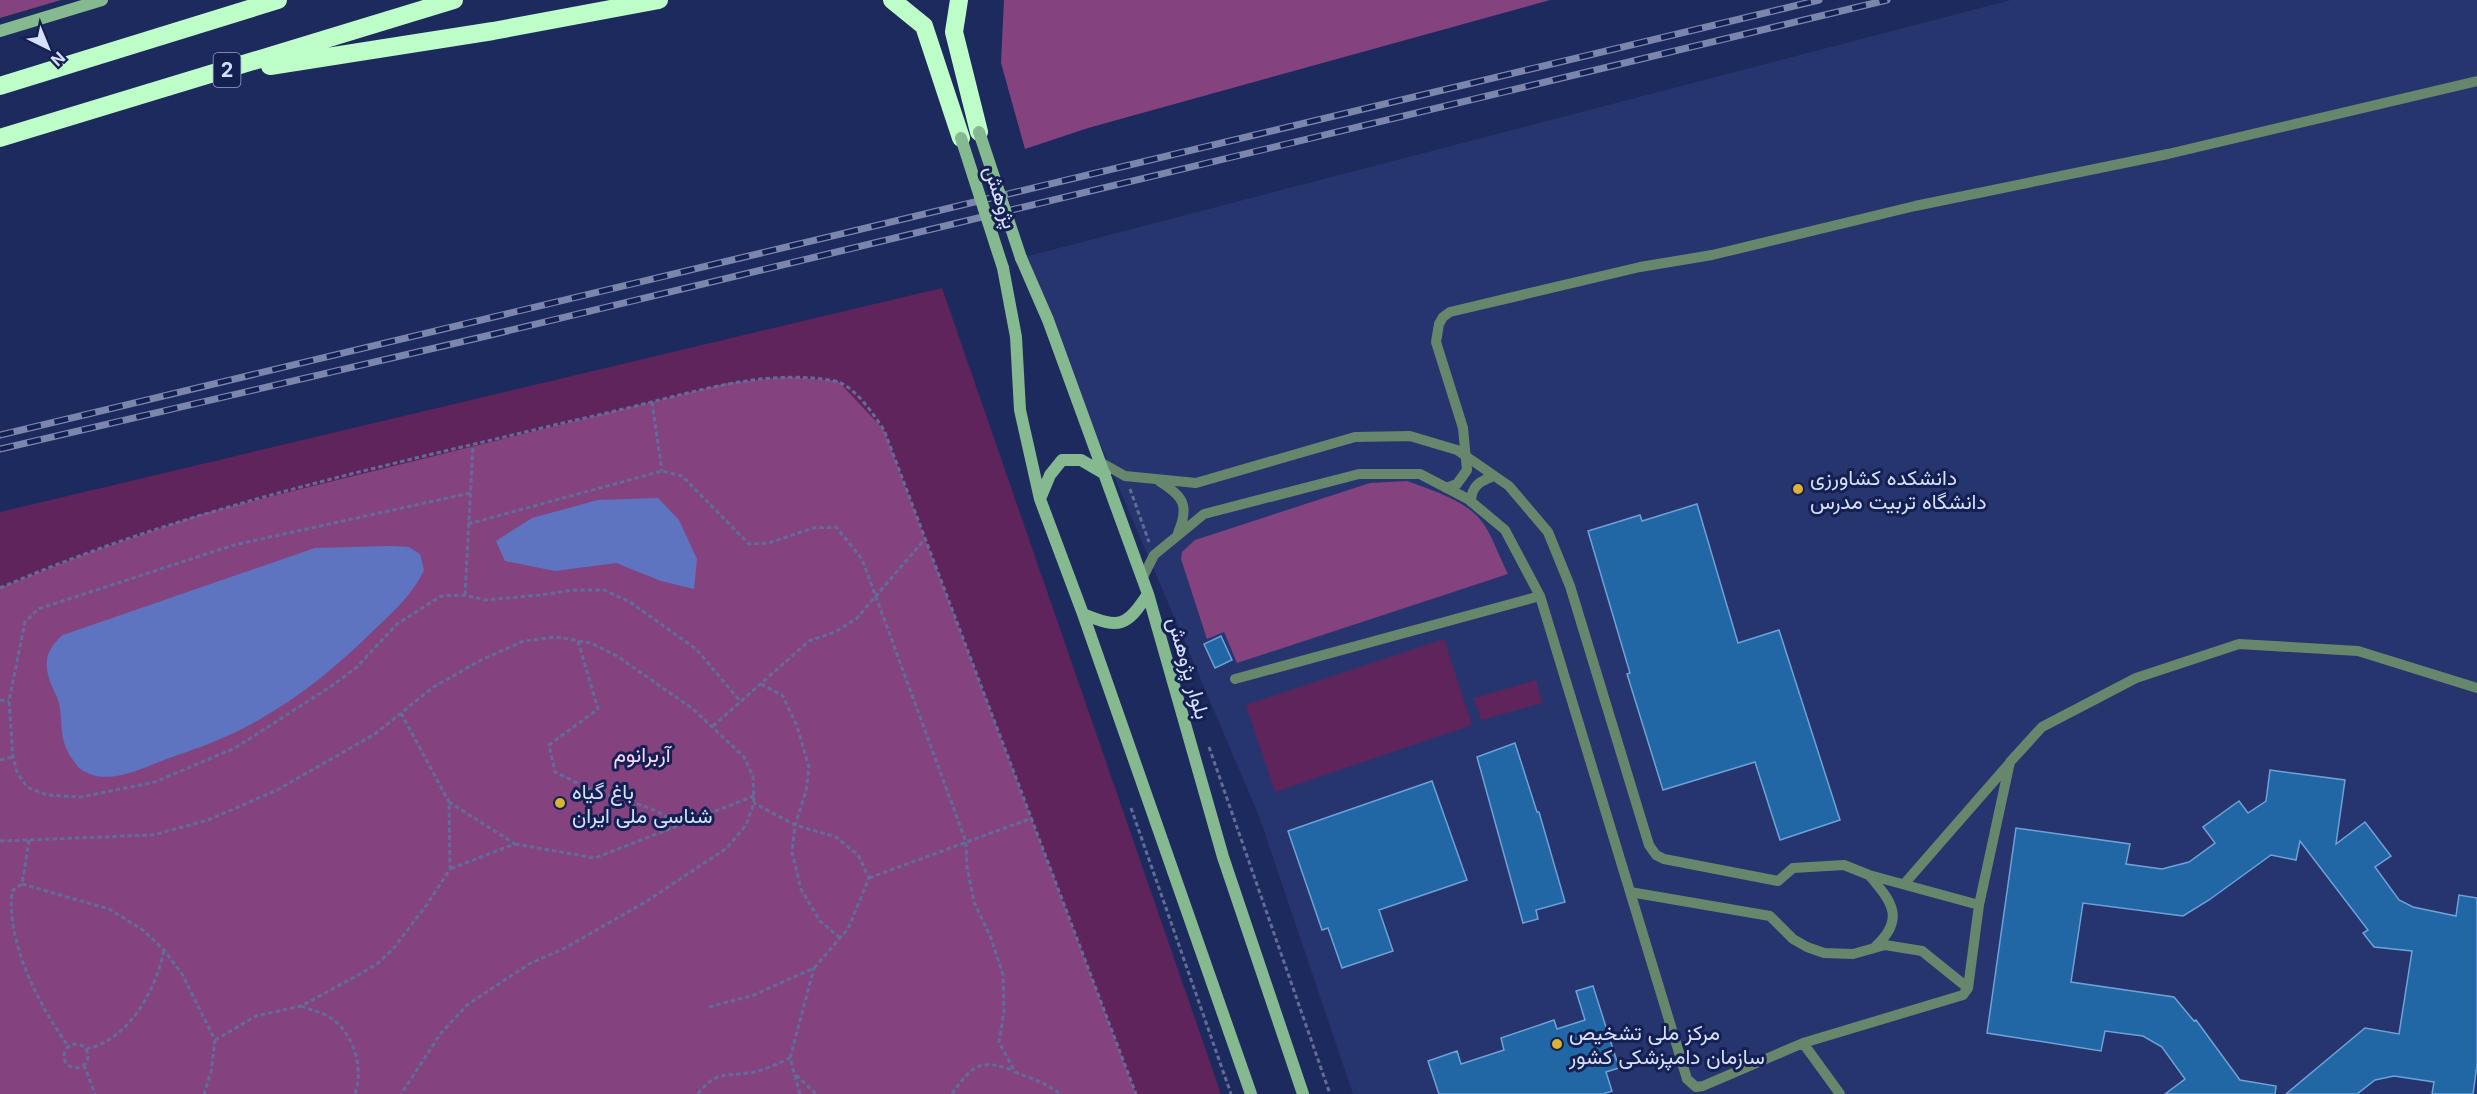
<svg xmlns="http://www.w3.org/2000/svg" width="2477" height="1094" font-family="Inter,Vazirmatn,sans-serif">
  <rect width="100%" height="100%" fill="#1d2a5e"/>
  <!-- built -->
  <path fill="#27356f" d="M 2011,0 L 2477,0 L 2477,1094 L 1353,1094 L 1259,816 L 1021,258 Z"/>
  <!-- green -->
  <path fill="#5e245b" d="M 942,288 L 1221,1094 L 0,1094 L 0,512 Z
    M 1444,639 L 1472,725 L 1275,792 L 1246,705 Z
    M 1536,680 L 1542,703 L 1481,720 L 1474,698 Z"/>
  <!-- forest -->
  <path fill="#84437f" d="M 0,0 L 61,0 L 0,18 Z
    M 1004,0 L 1550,0 L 1088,128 L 1025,149 L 1001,63 Z
    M 788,377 L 838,381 L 884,430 L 1136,1094 L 0,1094 L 0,588 L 88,553 L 205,513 L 728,383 Z
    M 1407,481 C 1433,491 1470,501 1485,526 C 1494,541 1500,558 1508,574 L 1237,663 L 1224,632 L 1207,639 L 1181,559 L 1182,552 L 1195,540 L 1370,483 Z"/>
  <!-- water -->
  <path fill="#5e74c0" d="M 658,498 L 679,520 L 697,559 L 694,589 L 661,581 L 616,563 L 555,571 L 505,561 L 496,541 L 532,518 L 598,500 Z
    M 391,546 L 409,547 L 420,554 L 424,570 C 413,594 394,611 375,629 C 339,665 301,696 257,721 C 228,738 195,749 164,760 C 139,770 106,786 82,770 C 78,768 76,764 73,760 C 55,735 66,716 56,695 C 44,671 41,653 63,635 L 315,548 Z"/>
  <!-- building -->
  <path fill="#2267a5" stroke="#6ea2d6" stroke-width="1.5" d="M 1697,504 L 1738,643 L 1779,630 L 1840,820 L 1780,840 L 1755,762 L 1663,790 L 1627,674 L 1630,673 L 1588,531 L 1640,515 L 1642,521 Z
    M 1221,636 L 1232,660 L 1215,668 L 1204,644 Z
    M 1515,743 L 1537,812 L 1539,812 L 1565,902 L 1536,910 L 1538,919 L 1523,923 L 1477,757 Z
    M 2270,770 L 2345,780 L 2336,844 L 2365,822 L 2391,856 L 2375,867 L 2399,900 L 2413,907 L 2456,916 L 2459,895 L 2477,898 L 2477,1065 L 2473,1094 L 2432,1094 L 2434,1082 L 2394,1076 L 2375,1080 L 2357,1094 L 2286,1094 L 2365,1028 L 2399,1034 L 2412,951 L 2374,947 L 2363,933 L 2368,930 L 2300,841 L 2296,860 L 2271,855 L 2209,900 L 2183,916 L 2083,903 L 2071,982 L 2174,997 L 2194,1021 L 2196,1020 L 2240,1080 L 2276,1086 L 2275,1094 L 2165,1094 L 2185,1079 L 2162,1047 L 2143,1036 L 2105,1031 L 2101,1051 L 1987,1033 L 2016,828 L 2130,844 L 2126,864 L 2162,869 L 2189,862 L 2215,843 L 2203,827 L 2239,801 L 2248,813 L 2266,801 Z
    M 1432,781 L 1467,880 L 1379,910 L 1393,951 L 1342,968 L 1328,928 L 1322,930 L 1288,831 Z
    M 1593,986 L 1619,1068 L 1606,1072 L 1612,1091 L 1603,1094 L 1439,1094 L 1428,1061 L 1457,1051 L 1461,1064 L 1504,1050 L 1501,1038 L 1554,1020 L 1557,1029 L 1585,1020 L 1576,991 Z"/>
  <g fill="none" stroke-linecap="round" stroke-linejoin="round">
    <!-- path -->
    <path stroke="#616d98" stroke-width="3" stroke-dasharray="4.5 3" stroke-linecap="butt" d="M 652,402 L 662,471
      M 1130,489 L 1149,542
      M 470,493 L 234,545 L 38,609 L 25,622 L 9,701 L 13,757 L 17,772 L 27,787 L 47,795 L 81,797 L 155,782 L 235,748 L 330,687 L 357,667 L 397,624 L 441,596 L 465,595 L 485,600 L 540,595 L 574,590 L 604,590 L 630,602 L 696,649 L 741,702
      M 468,524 L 662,471 L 682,476 L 749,544 L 769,543 L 813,528 L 836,527 L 862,559 L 966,842 L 967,867 L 974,902 L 991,938 L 1003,975 L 1004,1011 L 999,1042 L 1015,1072 L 1043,1083 L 1061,1094
      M 0,588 C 181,509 376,468 567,422 C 599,415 632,407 663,399 C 719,385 777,370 835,381 C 854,385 874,415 884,430 L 1136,1094
      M 465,595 L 473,445
      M 578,641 L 598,709 L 549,745 L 555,772 C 571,779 590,791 606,795 C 631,803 658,806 677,826
      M 761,684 L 782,695 L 797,726 L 809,767 L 806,791 L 795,825 L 792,852 L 801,889 L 820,921 L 840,938
      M 0,700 L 9,701
      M 401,713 L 449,802
      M 713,726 L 809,641 L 835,632 L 856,619 L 925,539
      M 1209,747 L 1330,1094
      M 0,760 L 13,757
      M 1131,808 L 1231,1094
      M 29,840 L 22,884 L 12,891 C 6,942 39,1006 69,1047
      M 0,841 L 153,835 L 208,820 L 277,790 L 375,734 L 432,688 L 481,660 L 524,641 L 556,637 L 591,643 L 617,656 L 693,709 L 744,757 L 753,776 L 754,803 L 746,825 L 727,848 L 647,901 L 565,948 L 529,964 L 467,1005 L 441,1033 L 401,1094
      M 515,844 L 595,858 L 754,796
      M 869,878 L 1032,818
      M 22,884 L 109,909 L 143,930 L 164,950 L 182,974 L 215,1040 L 211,1072 L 204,1094
      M 301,1006 C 310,1010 323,1012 331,1018 C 354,1033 364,1069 355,1094
      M 709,1007 L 754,995 L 814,968 L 848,929 L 869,878 L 858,855 L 836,837 L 795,825 L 754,803
      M 215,1040 L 256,1016 L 301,1006 L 351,979 L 377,964 L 393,949 L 428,903 L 450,869 L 449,802 L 515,844 L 450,869
      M64 1056a12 12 0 1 1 24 0a12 12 0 1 1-24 0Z
      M 86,1049 C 129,1040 156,990 164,950
      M 84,1065 L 95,1094
      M 796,1075 L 816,1094
      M 698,1094 C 714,1072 725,1076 749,1073 C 763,1071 777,1064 790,1058
      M 800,1094 L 790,1058 L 814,968
      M 952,1094 C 971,1067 979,1057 1014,1071"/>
    <!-- lane -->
    <path stroke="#67876d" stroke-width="10" d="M 1100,462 L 1125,476 L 1196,483 L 1355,437 L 1410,436 L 1457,450 L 1509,486 L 1548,532 L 1570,586 L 1649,845 L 1656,855 L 1664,859 L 1778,881 L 1793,868 L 1844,865 L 1869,875 L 1979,905
      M 1159,481 C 1183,496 1190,505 1178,533
      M 1446,488 L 1457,484 L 1467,470 L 1463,428 L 1436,342 L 1439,324 L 1443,317 L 1450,312 L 1640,267 L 1712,255 L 1915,206 L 2168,154 L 2477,81
      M 1471,502 C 1471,486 1480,481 1494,476
      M 1142,579 L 1154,555 L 1204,514 L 1359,474 L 1420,474 L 1468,499 L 1505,530 L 1540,596 L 1687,1079 L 1696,1087 L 1703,1086 L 1803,1043 L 1963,995 L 1968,988 L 1979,905 L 2010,762 L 2042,727 L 2136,678 L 2239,644 L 2358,651 L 2477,688
      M 1235,679 L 1540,596
      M 1869,875 C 1891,901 1906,918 1876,946
      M 1905,883 L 2008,765
      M 1630,892 L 1770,916 L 1793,939 L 1807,947 L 1824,953 L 1853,954 L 1885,945 L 1922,951 L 1968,988
      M 1803,1043 L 1840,1094"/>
    <!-- secondary -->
    <path stroke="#85b98f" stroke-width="12" d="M 0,31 L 102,0
      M 1021,258 L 1048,320 L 1148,594 L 1223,857 L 1303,1094
      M 1003,268 L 1016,337 L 1020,410 L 1040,499 L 1083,614 L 1251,1094
      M 1040,499 L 1050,475 L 1062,460 L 1081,460 L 1105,474
      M 1083,614 C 1120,629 1126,627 1148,594"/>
    <!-- highway -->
    <path stroke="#befec9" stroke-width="18" d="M 892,0 L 924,26 L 961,138
      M 959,0 L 954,32 L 979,132
      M 270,66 L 493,31 L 659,0
      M 0,86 L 278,0
      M 0,138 L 454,0"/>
    <defs>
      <path id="rail" d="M 0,435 L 1819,0
        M 0,449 L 482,337 L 1887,0"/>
    </defs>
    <!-- rail casing -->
    <use href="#rail" stroke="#7b86ad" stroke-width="7"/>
    <!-- rail -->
    <use href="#rail" stroke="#141f52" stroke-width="4.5" stroke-dasharray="14" stroke-linecap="butt"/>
    <!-- secondary-bridge -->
    <path stroke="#85b98f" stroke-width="12" d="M 979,132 L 1021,258
      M 961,138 L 1003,268"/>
  </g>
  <!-- markers -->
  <g fill="#dbb233" stroke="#141f52" stroke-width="2">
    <circle cx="1798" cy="489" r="6"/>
    <circle cx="560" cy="803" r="6"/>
    <circle cx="1557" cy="1044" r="6"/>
  </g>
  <g text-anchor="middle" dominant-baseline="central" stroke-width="6" stroke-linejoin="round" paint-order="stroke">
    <!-- shield labels -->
    <rect fill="#141f52" stroke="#9ca6c8" stroke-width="1.5" x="213.5" y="53" width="27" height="34" rx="4.5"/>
    <g font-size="20" font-weight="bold" fill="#d6e0fa">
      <text x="227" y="70">2</text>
    </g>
    <!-- street labels -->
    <g font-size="21" fill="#d6e0fa" stroke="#141f52">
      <text transform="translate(1001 197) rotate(72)">پژوهش</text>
      <text transform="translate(1189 668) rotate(74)">بلوار پژوهش</text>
    </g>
    <!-- poi labels -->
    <g font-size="21" fill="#d6e0fa" stroke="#141f52" text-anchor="start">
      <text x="1810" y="477">دانشکده کشاورزی<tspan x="1810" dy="24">دانشگاه تربیت مدرس</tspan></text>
      <text x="572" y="791">باغ گیاه‌<tspan x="572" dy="24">شناسی ملی ایران</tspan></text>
      <text x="1569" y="1032">مرکز ملی تشخیص<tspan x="1569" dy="24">سازمان دامپزشکی کشور</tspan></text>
    </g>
    <!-- park labels -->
    <g font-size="21" fill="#fcd6f8" stroke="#141f52">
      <text x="642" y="754">آربرانوم</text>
    </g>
  </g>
  <!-- north arrow -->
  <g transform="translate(48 48) rotate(137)" stroke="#141f52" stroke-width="4.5" paint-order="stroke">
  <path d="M0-4.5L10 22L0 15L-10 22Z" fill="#d6e0fa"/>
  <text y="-9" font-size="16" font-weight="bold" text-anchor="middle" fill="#d6e0fa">N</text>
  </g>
</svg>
